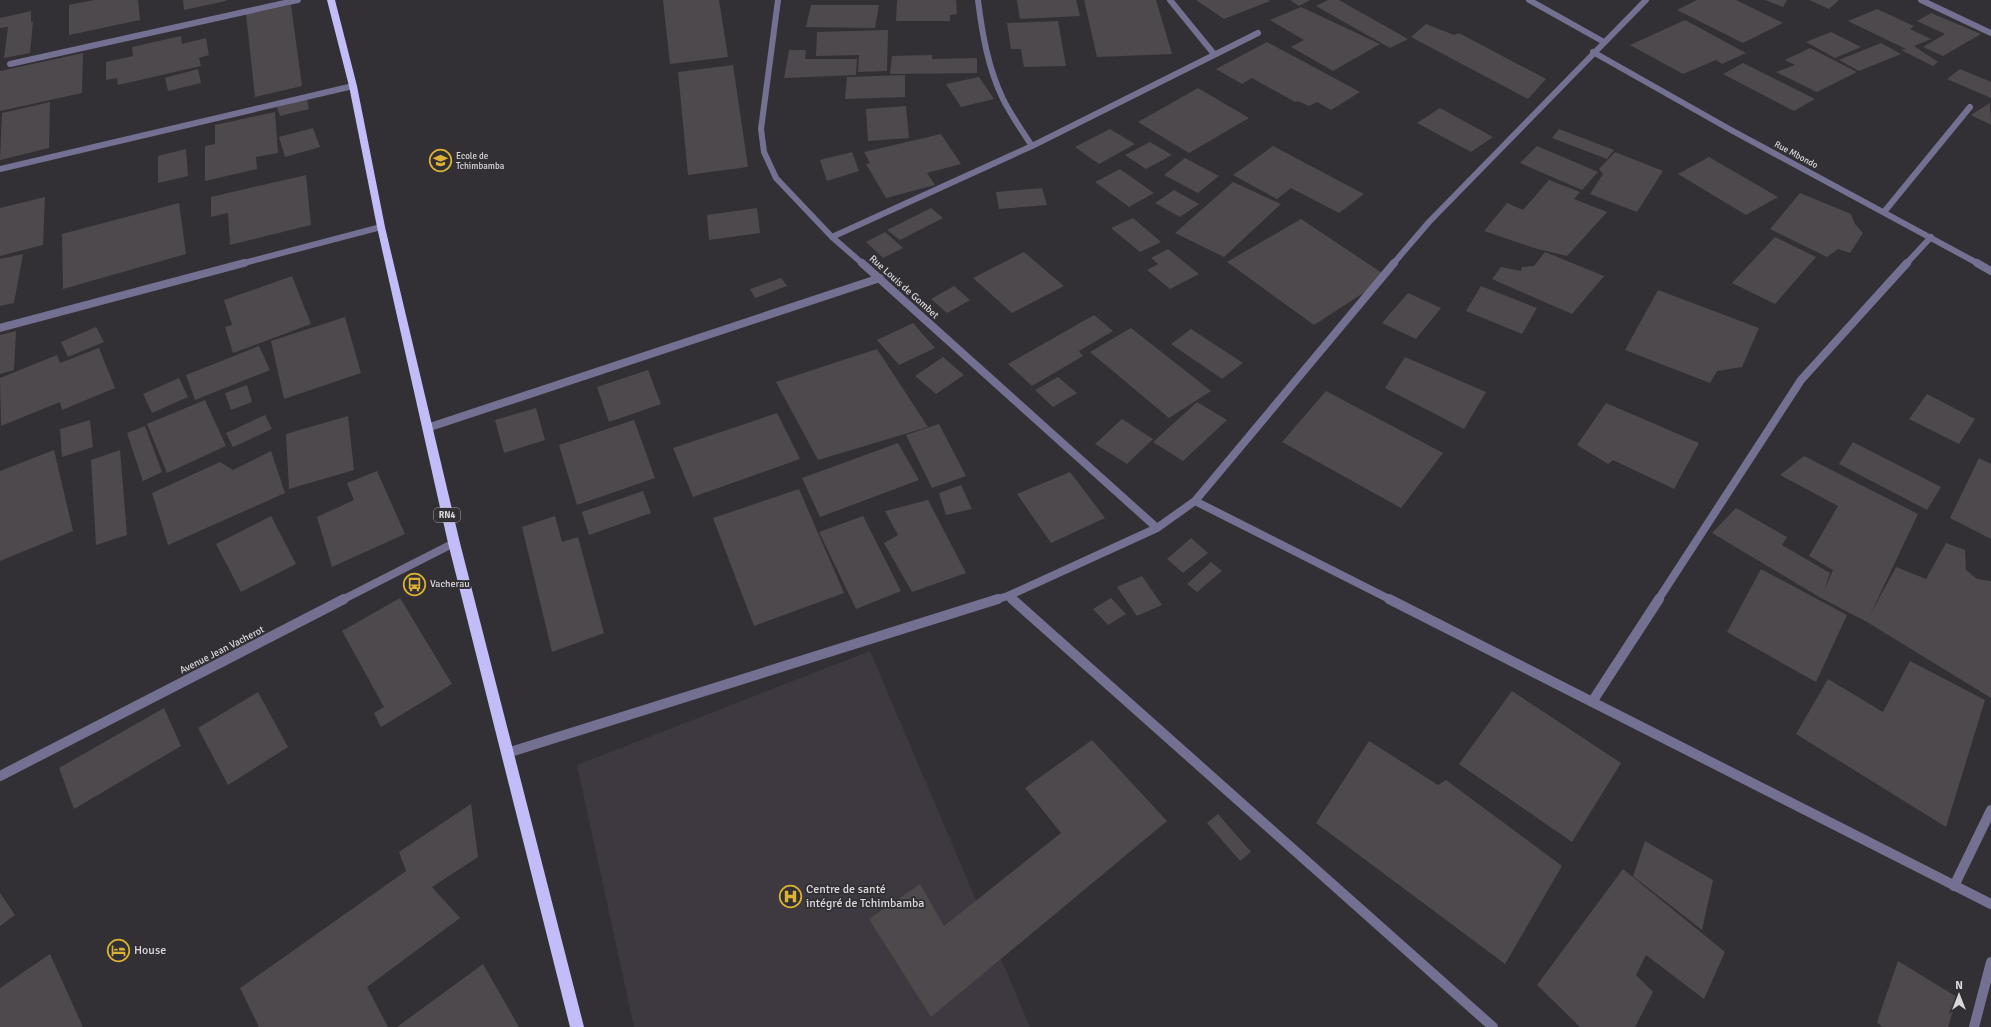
<svg xmlns="http://www.w3.org/2000/svg" width="1991" height="1027" font-family="Signika,sans-serif">
  <rect width="100%" height="100%" fill="#323034"/>
  <!-- built -->
  <path fill="#3e3841" d="M 870,651 L 1030,1027 L 634,1027 L 577,765 Z"/>
  <!-- building -->
  <path fill="#4e494c" d="M 94,0 L 138,0 L 140,20 L 69,35 L 69,5 Z
    M 183,0 L 226,0 L 226,1 L 184,10 Z
    M 663,0 L 719,0 L 728,57 L 670,64 Z
    M 897,0 L 956,0 L 957,14 L 950,15 L 950,21 L 896,21 Z
    M 1017,0 L 1076,0 L 1080,16 L 1020,19 Z
    M 1084,0 L 1156,0 L 1172,54 L 1097,57 Z
    M 1196,0 L 1268,0 L 1270,1 L 1224,19 Z
    M 1290,0 L 1310,0 L 1299,6 Z
    M 1328,0 L 1339,0 L 1408,39 L 1390,48 L 1316,6 Z
    M 1697,0 L 1736,0 L 1783,23 L 1743,43 L 1677,10 Z
    M 1765,0 L 1787,0 L 1783,7 Z
    M 1809,0 L 1839,0 L 1829,9 Z
    M 291,5 L 302,86 L 255,97 L 246,14 Z
    M 811,5 L 879,5 L 875,28 L 806,27 Z
    M 1301,7 L 1380,44 L 1333,71 L 1291,47 L 1304,40 L 1270,20 Z
    M 1877,9 L 1914,26 L 1910,29 L 1931,39 L 1914,46 L 1938,62 L 1933,66 L 1901,50 L 1906,49 L 1848,21 Z
    M 31,11 L 31,22 L 33,22 L 30,53 L 4,58 L 8,27 L 0,28 L 0,18 Z
    M 1931,13 L 1981,34 L 1943,56 L 1923,47 L 1945,34 L 1917,21 Z
    M 1685,20 L 1746,53 L 1722,64 L 1716,60 L 1683,74 L 1630,45 Z
    M 1058,21 L 1066,66 L 1024,67 L 1021,49 L 1011,49 L 1007,23 Z
    M 1426,24 L 1454,35 L 1459,33 L 1546,79 L 1528,99 L 1411,37 Z
    M 888,30 L 887,71 L 858,72 L 859,55 L 816,56 L 817,32 Z
    M 1831,32 L 1861,47 L 1835,58 L 1806,42 Z
    M 181,36 L 182,44 L 206,38 L 209,55 L 199,58 L 201,66 L 118,85 L 117,78 L 106,80 L 106,62 L 133,56 L 132,47 Z
    M 1267,42 L 1360,92 L 1331,110 L 1317,102 L 1309,106 L 1298,101 L 1295,102 L 1252,78 L 1242,84 L 1216,69 Z
    M 1881,43 L 1901,54 L 1859,71 L 1839,60 Z
    M 1810,48 L 1857,72 L 1817,92 L 1776,72 L 1795,65 L 1785,60 Z
    M 789,50 L 806,50 L 805,59 L 857,59 L 856,75 L 784,78 Z
    M 83,53 L 82,93 L 0,111 L 0,71 Z
    M 932,55 L 932,59 L 977,58 L 977,73 L 890,74 L 892,56 Z
    M 1743,63 L 1815,99 L 1794,111 L 1723,74 Z
    M 733,65 L 748,167 L 688,175 L 678,72 Z
    M 198,69 L 201,83 L 168,91 L 165,78 Z
    M 1960,69 L 1991,82 L 1991,98 L 1947,79 Z
    M 905,75 L 905,97 L 845,99 L 847,77 Z
    M 979,77 L 994,99 L 961,107 L 946,84 Z
    M 1198,88 L 1249,118 L 1189,153 L 1138,122 Z
    M 307,99 L 309,109 L 280,116 L 277,107 Z
    M 50,102 L 49,148 L 0,160 L 2,113 Z
    M 1990,103 L 1991,125 L 1971,115 Z
    M 906,106 L 909,138 L 868,141 L 866,109 Z
    M 1440,108 L 1493,137 L 1471,152 L 1417,123 Z
    M 275,112 L 278,153 L 256,157 L 257,169 L 205,181 L 205,146 L 215,144 L 215,125 Z
    M 313,128 L 320,147 L 285,157 L 279,137 Z
    M 1110,129 L 1135,144 L 1099,164 L 1075,147 Z
    M 1559,129 L 1614,150 L 1607,159 L 1552,138 Z
    M 941,134 L 961,164 L 927,173 L 935,185 L 886,198 L 866,164 L 870,163 L 864,152 Z
    M 1150,142 L 1172,155 L 1146,169 L 1125,155 Z
    M 1273,146 L 1364,194 L 1339,213 L 1291,188 L 1277,199 L 1233,175 Z
    M 1537,146 L 1598,172 L 1582,190 L 1520,163 Z
    M 186,149 L 188,176 L 158,183 L 158,156 Z
    M 852,152 L 859,171 L 827,181 L 820,160 Z
    M 1615,152 L 1663,171 L 1637,212 L 1590,194 L 1603,174 L 1599,169 Z
    M 1709,157 L 1778,197 L 1746,215 L 1678,174 Z
    M 1185,158 L 1219,176 L 1198,193 L 1164,175 Z
    M 1120,169 L 1154,193 L 1129,207 L 1095,182 Z
    M 306,175 L 311,225 L 230,245 L 228,213 L 211,217 L 211,197 Z
    M 1549,180 L 1580,192 L 1574,199 L 1607,212 L 1567,256 L 1534,248 L 1484,231 L 1507,203 L 1523,210 Z
    M 1233,182 L 1281,204 L 1224,257 L 1175,233 Z
    M 1042,188 L 1047,205 L 999,209 L 996,192 Z
    M 1174,190 L 1199,204 L 1180,217 L 1155,203 Z
    M 1800,193 L 1851,214 L 1855,224 L 1863,233 L 1850,253 L 1838,249 L 1827,257 L 1770,229 Z
    M 45,197 L 43,245 L 0,256 L 0,208 Z
    M 179,203 L 186,254 L 63,289 L 62,234 Z
    M 757,208 L 760,233 L 709,240 L 707,215 Z
    M 931,208 L 943,218 L 900,240 L 887,230 Z
    M 1133,218 L 1161,242 L 1140,252 L 1111,228 Z
    M 1301,219 L 1388,277 L 1314,325 L 1227,262 Z
    M 885,232 L 903,248 L 883,258 L 866,242 Z
    M 1775,237 L 1816,257 L 1775,304 L 1732,283 Z
    M 1168,249 L 1199,274 L 1170,289 L 1147,270 L 1158,264 L 1151,258 Z
    M 1024,252 L 1064,286 L 1012,313 L 973,278 Z
    M 1545,252 L 1604,276 L 1572,314 L 1492,279 L 1501,267 L 1521,271 L 1522,267 L 1534,266 Z
    M 23,254 L 14,303 L 0,306 L 0,259 Z
    M 292,276 L 311,324 L 233,353 L 225,327 L 232,325 L 224,300 Z
    M 781,278 L 787,286 L 755,298 L 750,289 Z
    M 954,286 L 970,300 L 947,313 L 931,299 Z
    M 1481,286 L 1537,308 L 1522,334 L 1466,311 Z
    M 1658,290 L 1759,328 L 1742,367 L 1717,371 L 1710,383 L 1625,350 Z
    M 1408,293 L 1441,308 L 1416,339 L 1382,323 Z
    M 1094,315 L 1113,331 L 1079,351 L 1083,356 L 1032,386 L 1008,364 Z
    M 345,317 L 361,373 L 284,399 L 271,341 Z
    M 913,323 L 935,348 L 899,365 L 877,340 Z
    M 96,327 L 104,342 L 68,357 L 61,342 Z
    M 1131,328 L 1211,391 L 1169,418 L 1090,352 Z
    M 1191,329 L 1243,363 L 1222,379 L 1171,344 Z
    M 16,331 L 14,370 L 0,374 L 0,335 Z
    M 259,346 L 270,370 L 195,400 L 186,375 Z
    M 99,348 L 115,388 L 62,410 L 60,402 L 1,426 L 0,378 L 57,355 L 60,363 Z
    M 877,349 L 928,427 L 818,460 L 776,382 Z
    M 943,357 L 964,375 L 936,394 L 915,376 Z
    M 1405,357 L 1486,392 L 1464,429 L 1385,388 Z
    M 648,370 L 661,404 L 609,422 L 597,387 Z
    M 1058,377 L 1077,393 L 1053,407 L 1035,390 Z
    M 179,378 L 188,397 L 152,413 L 143,394 Z
    M 247,385 L 252,402 L 231,410 L 225,393 Z
    M 1326,391 L 1443,453 L 1401,508 L 1282,442 Z
    M 1927,394 L 1975,419 L 1959,444 L 1909,419 Z
    M 205,400 L 226,446 L 167,473 L 147,424 Z
    M 1197,402 L 1227,420 L 1183,461 L 1153,442 Z
    M 1606,403 L 1699,443 L 1674,489 L 1613,460 L 1608,464 L 1577,445 Z
    M 536,408 L 545,440 L 504,453 L 495,420 Z
    M 777,413 L 800,459 L 693,497 L 673,448 Z
    M 265,415 L 272,429 L 233,447 L 226,433 Z
    M 348,416 L 354,470 L 289,489 L 286,434 Z
    M 1122,419 L 1153,439 L 1127,464 L 1095,444 Z
    M 90,420 L 93,447 L 62,457 L 60,429 Z
    M 634,420 L 655,478 L 577,505 L 559,445 Z
    M 939,424 L 966,476 L 932,488 L 906,435 Z
    M 145,426 L 162,472 L 143,481 L 127,433 Z
    M 1853,442 L 1941,487 L 1927,510 L 1839,464 Z
    M 898,443 L 919,480 L 820,517 L 802,478 Z
    M 54,450 L 73,531 L 0,561 L 0,471 Z
    M 120,450 L 127,535 L 96,545 L 91,460 Z
    M 271,451 L 285,493 L 168,545 L 152,493 L 220,462 L 233,470 Z
    M 1804,456 L 1918,514 L 1870,615 L 1896,567 L 1926,579 L 1946,543 L 1965,550 L 1966,570 L 1977,579 L 1991,581 L 1991,698 L 1867,622 L 1821,598 L 1712,533 L 1736,508 L 1787,537 L 1782,545 L 1830,573 L 1824,591 L 1833,570 L 1809,556 L 1838,506 L 1780,475 Z
    M 1979,458 L 1991,464 L 1991,539 L 1950,518 Z
    M 377,471 L 405,534 L 332,567 L 317,517 L 354,500 L 347,483 Z
    M 1070,472 L 1105,518 L 1051,543 L 1017,494 Z
    M 961,485 L 972,509 L 946,515 L 939,493 Z
    M 799,489 L 844,593 L 754,626 L 713,518 Z
    M 643,491 L 651,513 L 589,535 L 582,512 Z
    M 928,500 L 966,573 L 912,592 L 884,543 L 898,535 L 885,511 Z
    M 271,516 L 296,564 L 241,592 L 216,544 Z
    M 555,516 L 562,542 L 578,537 L 604,633 L 552,652 L 522,527 Z
    M 863,516 L 901,591 L 856,609 L 819,532 Z
    M 1191,538 L 1208,553 L 1183,573 L 1167,559 Z
    M 1211,562 L 1222,571 L 1197,592 L 1187,584 Z
    M 1761,569 L 1847,615 L 1816,682 L 1727,632 Z
    M 1142,576 L 1162,605 L 1137,616 L 1117,587 Z
    M 400,598 L 452,684 L 381,727 L 374,713 L 384,707 L 342,631 Z
    M 1111,598 L 1126,614 L 1108,625 L 1093,609 Z
    M 1910,661 L 1985,700 L 1946,827 L 1796,734 L 1828,679 L 1883,712 Z
    M 1512,691 L 1621,763 L 1572,842 L 1459,764 Z
    M 258,692 L 288,747 L 228,785 L 198,728 Z
    M 164,708 L 181,746 L 74,809 L 59,768 Z
    M 1092,740 L 1167,821 L 931,1017 L 869,919 L 920,884 L 944,926 L 1061,833 L 1025,788 Z
    M 1369,741 L 1438,785 L 1446,780 L 1562,866 L 1505,964 L 1316,823 Z
    M 471,804 L 478,857 L 432,887 L 460,918 L 367,987 L 388,1027 L 259,1027 L 240,988 L 406,871 L 399,852 Z
    M 1218,814 L 1251,852 L 1240,861 L 1207,823 Z
    M 1645,841 L 1713,880 L 1702,930 L 1633,876 Z
    M 1623,869 L 1725,952 L 1704,999 L 1646,955 L 1636,975 L 1653,992 L 1635,1027 L 1580,1027 L 1537,985 Z
    M 0,893 L 15,915 L 0,926 Z
    M 50,954 L 83,1027 L 0,1027 L 0,988 Z
    M 1898,961 L 1957,997 L 1948,1027 L 1882,1027 L 1877,1022 Z
    M 483,964 L 519,1027 L 397,1027 Z"/>
  <g fill="none" stroke-linecap="round" stroke-linejoin="round">
    <!-- minor-far2 -->
    <path stroke="#737092" stroke-width="6" d="M 778,0 L 761,129 L 764,152 L 776,178 L 832,237 L 863,264
      M 978,0 C 982,33 988,68 1003,99 C 1011,115 1022,131 1032,146
      M 1170,0 L 1214,54
      M 1529,0 L 1604,42
      M 1921,0 L 1991,33
      M 1593,52 L 1731,130 L 1979,264
      M 10,64 L 298,0
      M 0,169 L 353,86
      M 1884,212 L 1970,107
      M 832,237 L 1032,146 L 1258,33
      M 240,264 L 381,227
      M 1393,264 L 1429,222 L 1646,0
      M 1906,264 L 1931,237"/>
    <!-- minor-far1 -->
    <path stroke="#737092" stroke-width="8" d="M 862,263 L 1157,528
      M 1977,263 L 1991,271
      M 0,328 L 244,263
      M 427,428 L 880,278
      M 1195,501 L 1391,600
      M 1008,596 L 1013,600
      M 342,600 L 454,543
      M 994,600 L 1008,596 L 1157,528 L 1195,501 L 1394,263
      M 1658,600 L 1801,380 L 1907,263"/>
    <!-- minor -->
    <path stroke="#737092" stroke-width="10" d="M 1012,599 L 1493,1027
      M 1389,599 L 1991,904
      M 1592,702 L 1659,599
      M 507,753 L 998,599
      M 0,776 L 344,599
      M 1954,886 L 1991,810
      M 1974,1027 L 1991,962"/>
    <!-- trunk -->
    <path fill="#c2bdf8" fill-rule="evenodd" d="M 327,0 L 335,0 L 357,86 L 385,227 L 460,543 L 584,1027 L 570,1027 L 448,543 L 377,227 L 349,86 Z"/>
  </g>
  <!-- icons -->
  <defs>
    <symbol id="school-ring" viewBox="-11 -11 22 22"><circle r="9.5" fill="#323034" stroke="#dbb233" stroke-width="1.5"/><path d="M0-5L7-2L0 1L-7-2ZM-4 1L0 2.5L4 1V4Q0 6-4 4Z" fill="#dbb233"/></symbol>
    <symbol id="bus-ring" viewBox="-11 -11 22 22"><circle r="9.5" fill="#323034" stroke="#dbb233" stroke-width="1.5"/><path d="M-5-6H5V4H4V6H2V4H-2V6H-4V4H-5ZM-3.5-4V0h7V-4ZM-3.5 1.2v1.5H-2V1.2ZM2 1.2v1.5H3.5V1.2Z" fill="#dbb233"/></symbol>
    <symbol id="hospital-ring" viewBox="-11 -11 22 22"><circle r="9.5" fill="#323034" stroke="#dbb233" stroke-width="1.5"/><path d="M-5-5h3v3.5h4V-5h3V5h-3V1.5h-4V5h-3Z" fill="#dbb233"/></symbol>
    <symbol id="hotel-ring" viewBox="-11 -11 22 22"><circle r="9.5" fill="#323034" stroke="#dbb233" stroke-width="1.5"/><path d="M-6-4.5h1.5V1H6V5H4.5V3h-9V5H-6ZM-4 0a1.8 1.8 0 1 1 3.6 0ZM.5 0V-2.5h3Q6-2.5 6 0Z" fill="#dbb233"/></symbol>
  </defs>
  <g fill-rule="evenodd">
    <use href="#school-ring" x="428" y="148" width="25" height="25"/>
    <use href="#bus-ring" x="402" y="572" width="25" height="25"/>
    <use href="#hospital-ring" x="778" y="884" width="25" height="25"/>
    <use href="#hotel-ring" x="106" y="938" width="25" height="25"/>
  </g>
  <g text-anchor="middle" dominant-baseline="central" stroke-width="4" stroke-linejoin="round" paint-order="stroke">
    <!-- far-street labels -->
    <g font-size="9" fill="#dad8db" stroke="#323034">
      <text transform="translate(1796 155) rotate(28)">Rue Mbondo</text>
    </g>
    <!-- far-poi labels -->
    <g font-size="9" fill="#dad8db" stroke="#323034" text-anchor="start">
      <text x="456" y="156">Ecole de<tspan x="456" dy="10">Tchimbamba</tspan></text>
    </g>
    <!-- shield labels -->
    <rect fill="#323034" stroke="#a8a6a9" stroke-width="1" x="434" y="508" width="26" height="14" rx="3"/>
    <g font-size="9" font-weight="bold" fill="#dad8db">
      <text x="447" y="515">RN4</text>
    </g>
    <!-- street labels -->
    <g font-size="10" fill="#dad8db" stroke="#323034">
      <text transform="translate(904 287) rotate(42)">Rue Louis de Gombet</text>
      <text transform="translate(222 650) rotate(-27)">Avenue Jean Vacherot</text>
    </g>
    <!-- poi labels -->
    <g font-size="10" fill="#dad8db" stroke="#323034" text-anchor="start">
      <text x="430" y="584">Vacherau</text>
    </g>
    <!-- near-poi labels -->
    <g font-size="12" fill="#dad8db" stroke="#323034" text-anchor="start">
      <text x="806" y="889">Centre de santé<tspan x="806" dy="14">intégré de Tchimbamba</tspan></text>
      <text x="134" y="950">House</text>
    </g>
  </g>
  <!-- north arrow -->
  <g transform="translate(1959 995)" stroke="#323034" stroke-width="3" paint-order="stroke">
  <path d="M0-3L7 15L0 10L-7 15Z" fill="#dad8db"/>
  <text y="-6" font-size="11" font-weight="bold" text-anchor="middle" fill="#dad8db">N</text>
  </g>
</svg>
